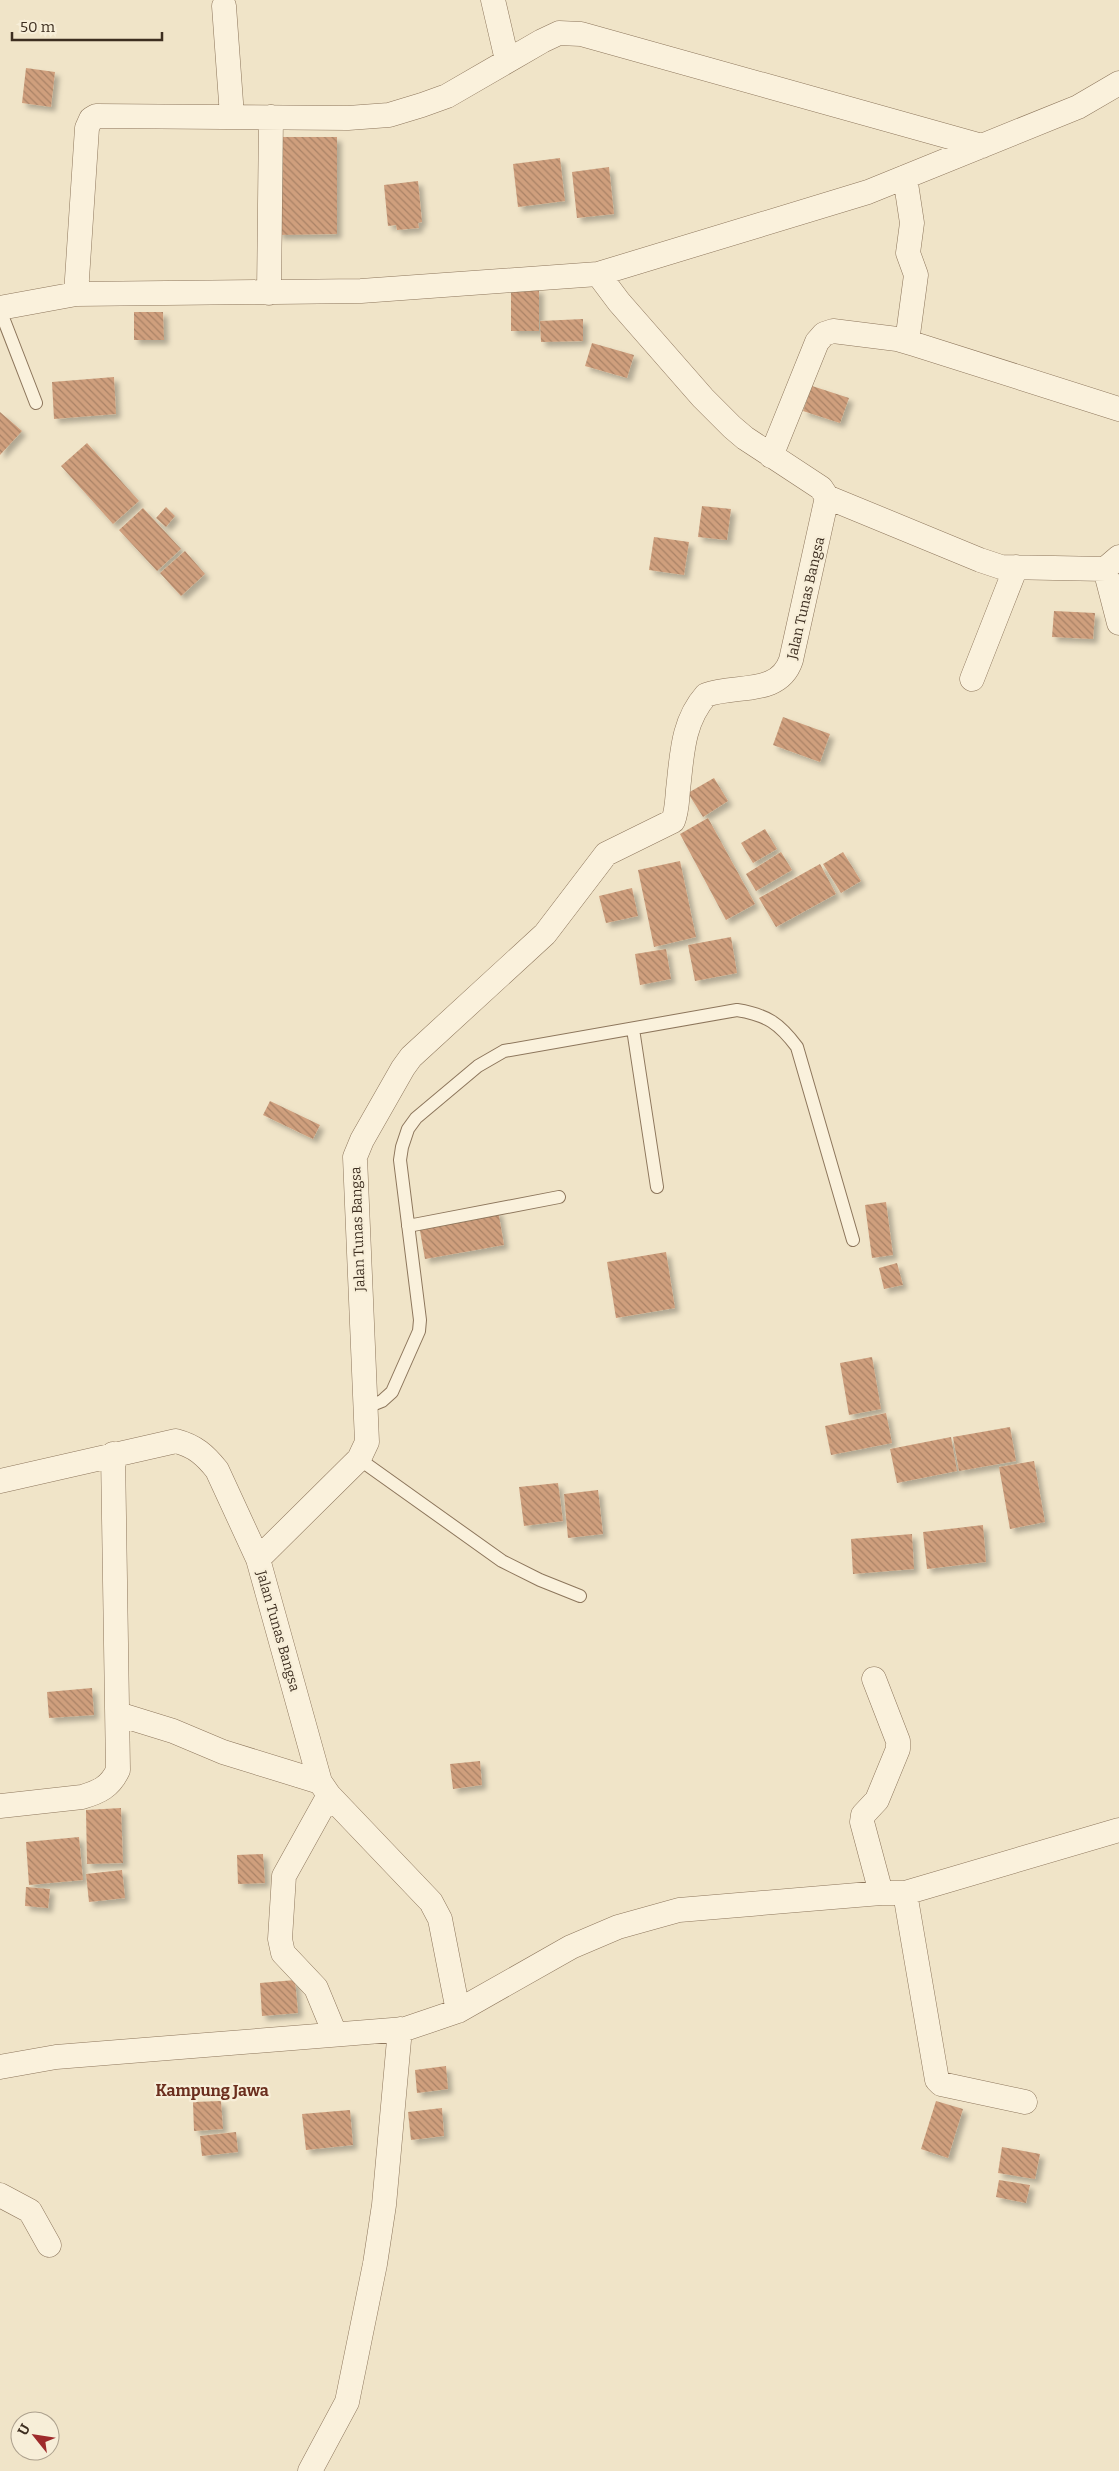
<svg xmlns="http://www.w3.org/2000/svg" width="1119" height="2471" font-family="Bitter,serif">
  <defs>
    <pattern id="building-back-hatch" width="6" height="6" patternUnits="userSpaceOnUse" patternTransform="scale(1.25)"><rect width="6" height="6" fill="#cf9f7d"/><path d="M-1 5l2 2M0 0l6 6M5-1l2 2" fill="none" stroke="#a98266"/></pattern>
    <filter id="shadow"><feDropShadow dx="4.5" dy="4.5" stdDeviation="2.5" flood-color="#0004"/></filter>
  </defs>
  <rect width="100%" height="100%" fill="#f0e4c8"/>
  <!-- building -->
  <path fill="url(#building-back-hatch)" filter="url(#shadow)" d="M 26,68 L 55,72 L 51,107 L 22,103 Z
    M 278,137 L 337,137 L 337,234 L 278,235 Z
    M 560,158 L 565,201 L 518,207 L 513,164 Z
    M 609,167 L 614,214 L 577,218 L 572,172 Z
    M 418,181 L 422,222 L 418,223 L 419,228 L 397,230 L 396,225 L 388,226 L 384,185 Z
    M 511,289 L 539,289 L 539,331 L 511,331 Z
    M 134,312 L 163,312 L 164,340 L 134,340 Z
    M 583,319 L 583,341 L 541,342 L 540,321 Z
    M 592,343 L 634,355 L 627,378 L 585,366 Z
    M 114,377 L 116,414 L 54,419 L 52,382 Z
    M 812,386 L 849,398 L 840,423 L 803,411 Z
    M 0,412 L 22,431 L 0,455 Z
    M 87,443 L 139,501 L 113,524 L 61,466 Z
    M 702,506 L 731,509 L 727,540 L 698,537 Z
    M 166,507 L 175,516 L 166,527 L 156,518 Z
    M 143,508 L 181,549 L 157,571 L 119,530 Z
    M 654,537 L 689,542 L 684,575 L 649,570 Z
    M 185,551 L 205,574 L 181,596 L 160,573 Z
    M 1054,611 L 1095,613 L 1093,639 L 1052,637 Z
    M 783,717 L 830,734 L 820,762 L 773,745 Z
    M 714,778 L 728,801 L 703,817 L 688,793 Z
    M 708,818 L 755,904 L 726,920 L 680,834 Z
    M 765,829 L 777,849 L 753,863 L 741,843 Z
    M 781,852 L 792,870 L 756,891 L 746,874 Z
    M 843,852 L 861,881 L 841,893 L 823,864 Z
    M 680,861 L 696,937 L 654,947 L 638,870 Z
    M 820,864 L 836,894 L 776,927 L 759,898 Z
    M 632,888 L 638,916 L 606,923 L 599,896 Z
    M 731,937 L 737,973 L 695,981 L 688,945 Z
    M 666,949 L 671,979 L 640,985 L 635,954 Z
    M 270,1101 L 320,1125 L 313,1139 L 263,1115 Z
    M 886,1202 L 893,1255 L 872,1258 L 865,1205 Z
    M 498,1210 L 504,1245 L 425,1259 L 419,1225 Z
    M 666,1252 L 675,1308 L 616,1318 L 607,1262 Z
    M 897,1263 L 903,1285 L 884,1289 L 879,1268 Z
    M 872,1357 L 881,1409 L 849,1415 L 840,1363 Z
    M 886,1413 L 892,1443 L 831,1455 L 825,1426 Z
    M 1010,1427 L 1016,1461 L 959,1471 L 953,1437 Z
    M 951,1437 L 957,1471 L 897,1483 L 890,1449 Z
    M 1034,1461 L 1045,1522 L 1010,1529 L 999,1467 Z
    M 558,1483 L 563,1521 L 524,1526 L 519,1487 Z
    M 598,1490 L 603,1534 L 568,1538 L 564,1494 Z
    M 983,1525 L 986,1562 L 927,1569 L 923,1532 Z
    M 912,1534 L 914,1569 L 853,1574 L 851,1539 Z
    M 92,1688 L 94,1715 L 49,1718 L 47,1692 Z
    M 480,1761 L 482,1785 L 453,1789 L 450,1764 Z
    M 121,1808 L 123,1863 L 87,1864 L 86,1810 Z
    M 79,1837 L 83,1880 L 29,1885 L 26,1842 Z
    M 263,1854 L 265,1883 L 238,1884 L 237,1855 Z
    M 122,1870 L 125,1898 L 89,1902 L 86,1874 Z
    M 26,1887 L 50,1889 L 48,1908 L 25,1906 Z
    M 295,1980 L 298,2013 L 262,2016 L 260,1983 Z
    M 446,2066 L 448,2089 L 417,2093 L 415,2070 Z
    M 221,2101 L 223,2129 L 194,2131 L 193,2102 Z
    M 936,2101 L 963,2109 L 948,2158 L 921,2149 Z
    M 442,2108 L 444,2136 L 411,2140 L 408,2112 Z
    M 350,2110 L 353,2145 L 306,2150 L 302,2114 Z
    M 236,2132 L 238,2152 L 202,2156 L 200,2136 Z
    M 1002,2147 L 1040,2154 L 1035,2179 L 998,2173 Z
    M 999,2180 L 1030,2185 L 1026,2203 L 996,2197 Z"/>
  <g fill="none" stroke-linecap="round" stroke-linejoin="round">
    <defs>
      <path id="lane" d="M 0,310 L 36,403
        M 633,1029 L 657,1187
        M 408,1226 L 559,1197
        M 367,1407 L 382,1401 L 392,1392 L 419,1331 L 420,1320 L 400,1160 L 402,1147 L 408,1129 L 416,1118 L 478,1066 L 504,1051 L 737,1010 C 767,1015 779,1023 797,1047 L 853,1240
        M 359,1459 L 502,1561 L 540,1580 L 580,1596"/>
      <path id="street" d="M 493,0 L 507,60
        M 224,6 L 232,116
        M 905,177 L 912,223 L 908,253 L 916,275 L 907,342
        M 598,274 L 619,302 L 703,398 L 732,427 L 745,438 L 821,488 L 827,497 L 980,560 L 1001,567 L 1105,569 L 1119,557
        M 269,293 L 271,117
        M 76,294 L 87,128 L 91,119 L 96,116 L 348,118 L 389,115 L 422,105 L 447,96 L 542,41 L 559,33 L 581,34 L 982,146
        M 0,308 L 76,294 L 361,291 L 598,274 L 868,192 L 1078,107 L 1119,83
        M 771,456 L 817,342 L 824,334 L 833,331 L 897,339 L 914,344 L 1119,409
        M 1105,569 L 1119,623
        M 972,679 L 1016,567
        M 0,1481 L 176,1441 C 195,1446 205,1455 217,1470 L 258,1559
        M 874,1679 L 898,1741 L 898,1749 L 877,1800 L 863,1815 L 862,1822 L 881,1893
        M 118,1714 L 173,1731 L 223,1752 L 320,1782
        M 329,1795 L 284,1876 L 280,1939 L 283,1953 L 316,1988 L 335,2034
        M 0,1806 L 82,1797 C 99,1792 110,1787 118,1770 L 113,1454
        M 905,1893 L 937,2080 L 941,2084 L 1025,2102
        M 458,2011 L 440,1919 L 431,1902 L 329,1795 L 320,1782 L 258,1559 L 359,1459 L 367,1442 L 355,1157 L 362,1140 L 403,1068 L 411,1057 L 545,934 L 606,854 L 673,821 C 677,811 677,801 678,790 C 682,756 682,722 706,695 C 737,684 779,696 791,660 L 827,497
        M 0,2067 L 56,2057 L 405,2029 L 458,2011 L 571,1947 L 618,1927 L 679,1910 L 881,1893 L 905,1893 L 1119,1830
        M 0,2195 L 30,2211 L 49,2245
        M 310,2471 L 347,2402 L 375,2264 L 384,2205 L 400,2029"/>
    </defs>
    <!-- lane casing -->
    <use href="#lane" stroke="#8d765c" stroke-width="14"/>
    <!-- street casing -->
    <use href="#street" stroke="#8d765c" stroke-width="25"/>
    <!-- lane -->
    <use href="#lane" stroke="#faf1dc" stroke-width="12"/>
    <!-- street -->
    <use href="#street" stroke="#faf1dc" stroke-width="24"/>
  </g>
  <g text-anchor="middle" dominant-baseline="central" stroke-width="4.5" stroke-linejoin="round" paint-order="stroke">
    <!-- street labels -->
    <g font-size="14" fill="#3d2e20" stroke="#f7eed8">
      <text transform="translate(806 598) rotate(-77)">Jalan Tunas Bangsa</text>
      <text transform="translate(358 1229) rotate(-92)">Jalan Tunas Bangsa</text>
      <text transform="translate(278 1631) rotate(74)">Jalan Tunas Bangsa</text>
    </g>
    <!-- quarter labels -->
    <g font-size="16" font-weight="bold" fill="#6b2e1e" stroke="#f7eed8">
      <text x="212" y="2090">Kampung Jawa</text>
    </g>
  </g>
  <!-- north arrow -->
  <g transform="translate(35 2436) rotate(300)"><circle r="24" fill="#f7eed8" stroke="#ada18e"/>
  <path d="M0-4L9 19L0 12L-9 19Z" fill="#9e2a2b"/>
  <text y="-8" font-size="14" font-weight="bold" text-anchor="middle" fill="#3d2e20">U</text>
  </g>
  <!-- scale -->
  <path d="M12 32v8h150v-8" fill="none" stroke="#3d2e20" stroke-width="2.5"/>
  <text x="20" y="32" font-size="15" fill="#3d2e20" stroke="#f7eed8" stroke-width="4" paint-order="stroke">50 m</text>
</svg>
